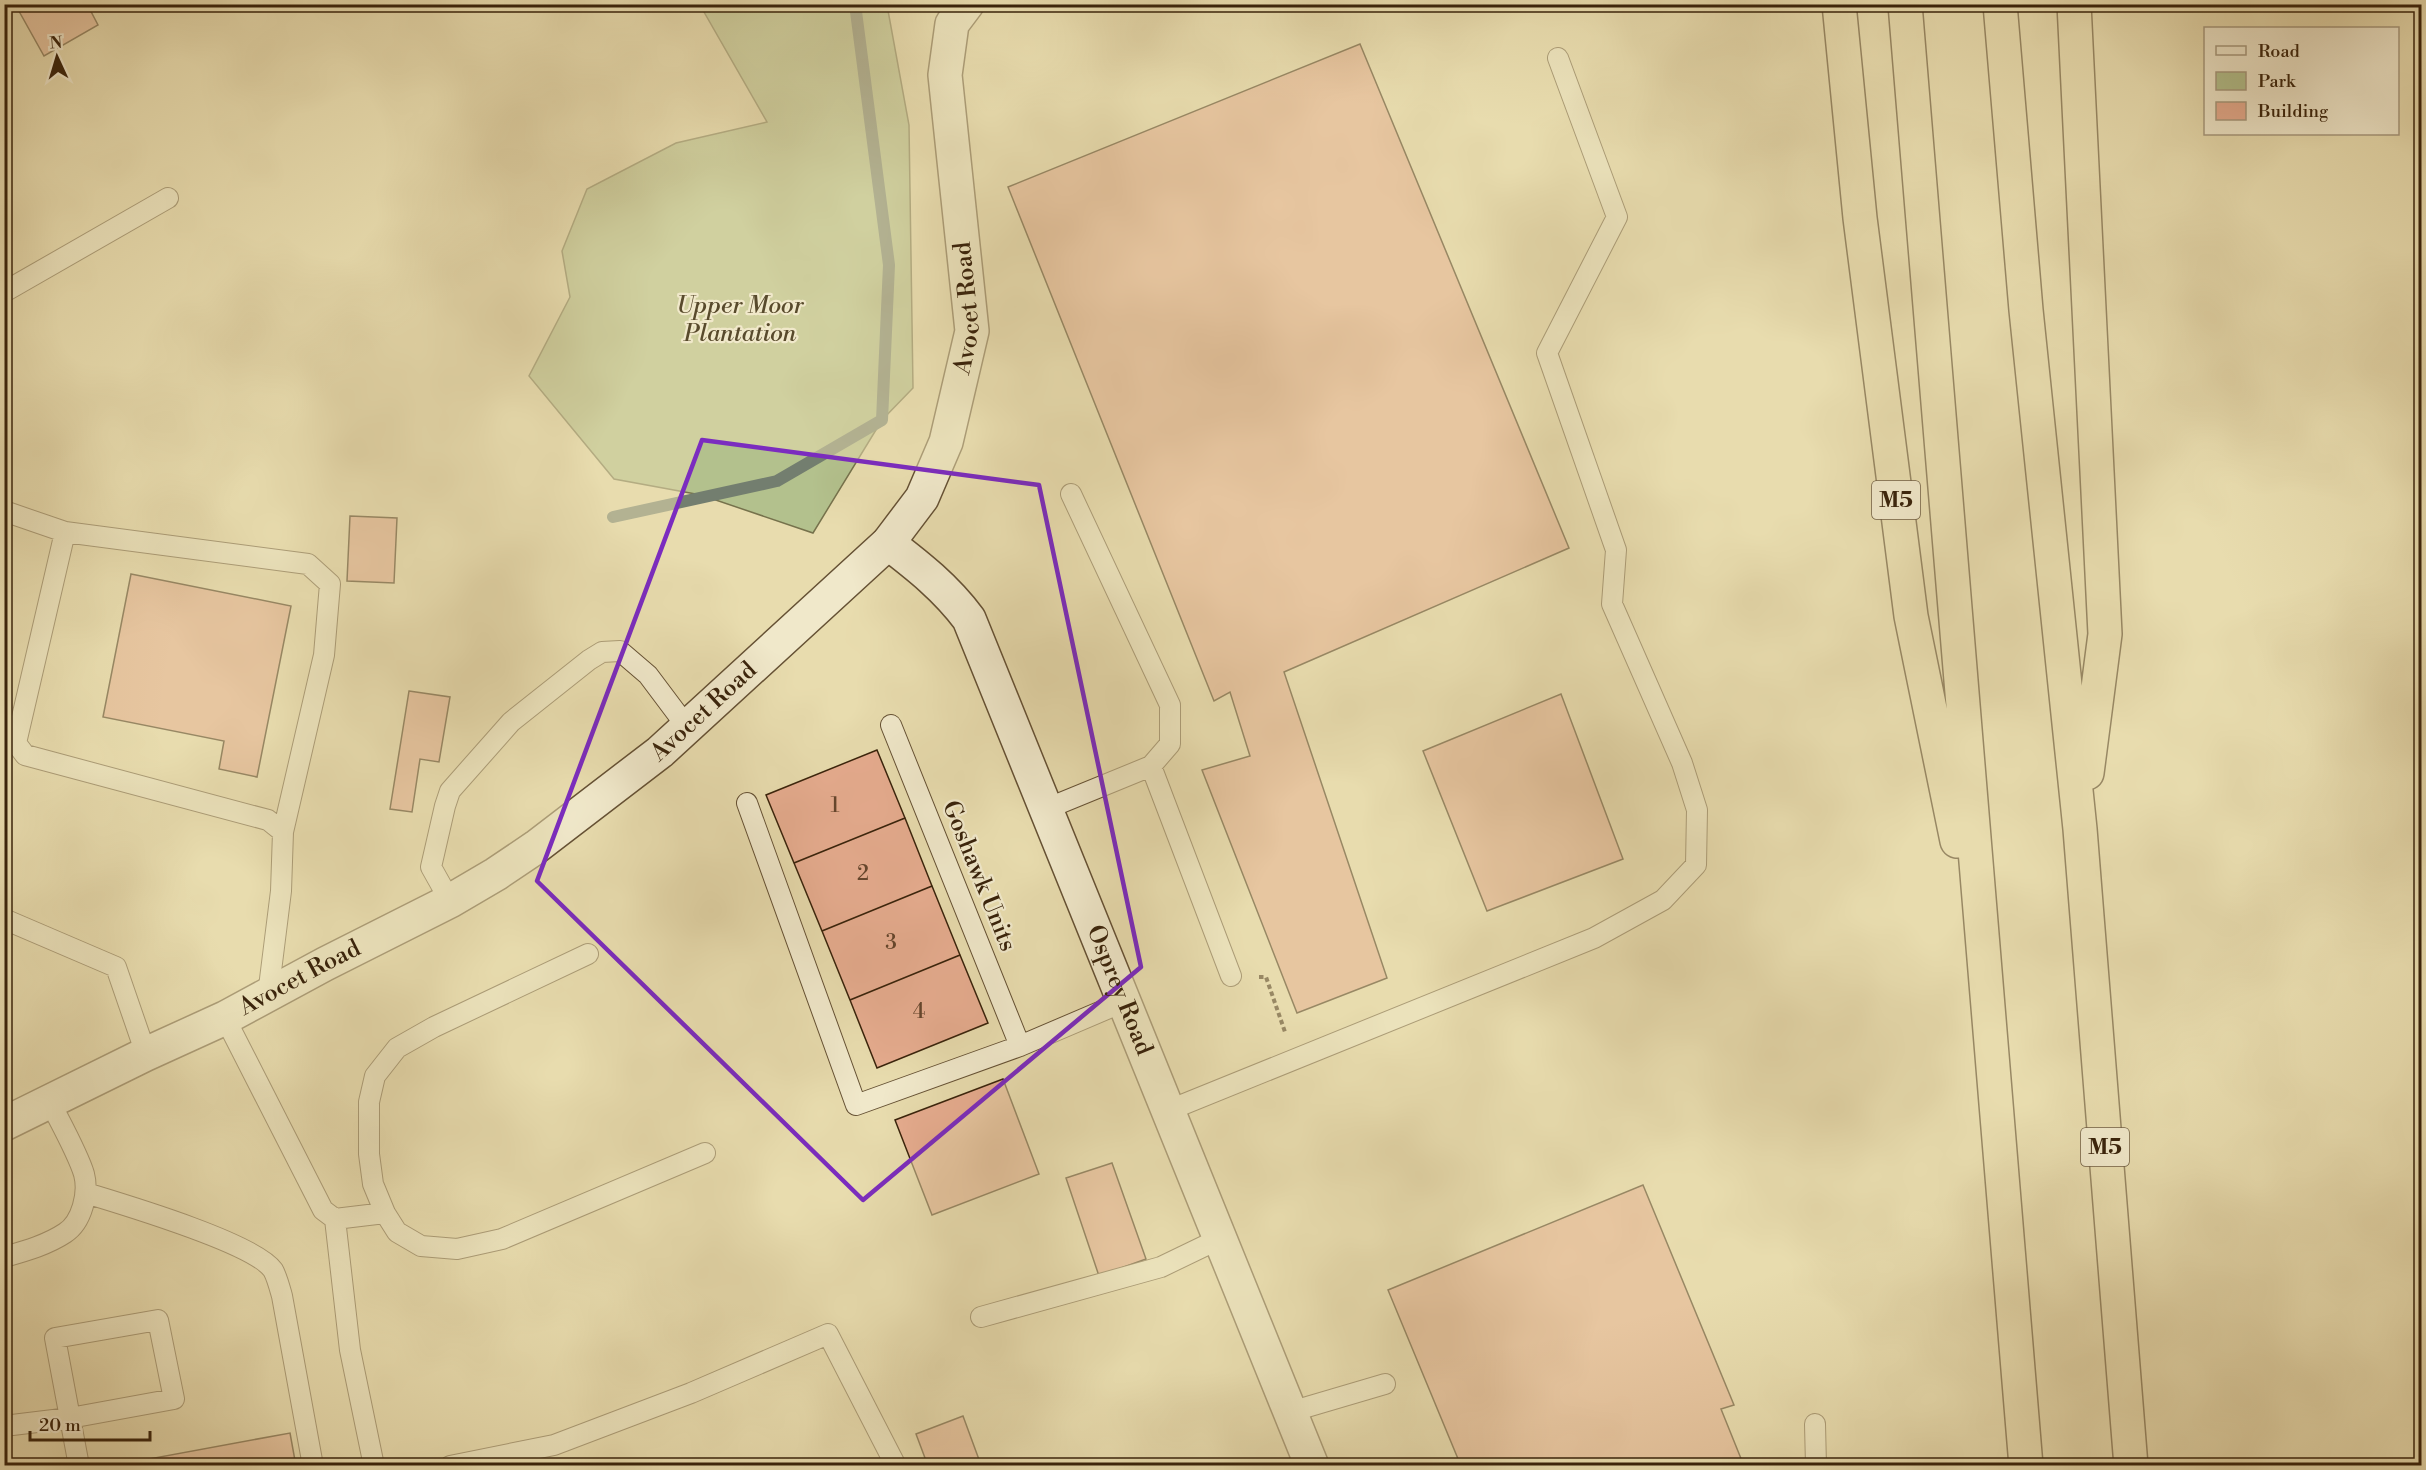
<svg xmlns="http://www.w3.org/2000/svg" width="2426" height="1470" font-family="'Libre Bodoni',serif">
  <rect width="100%" height="100%" fill="#e8dcae"/>
  <filter id="stains"><feTurbulence type="fractalNoise" baseFrequency=".00333" numOctaves="4"/><feColorMatrix values="0 0 0 0 .2 0 0 0 0 .09 0 0 0 0 .02 0 0 0 .5 -.17"/></filter>
  <radialGradient id="worn" r=".72"><stop offset=".6" stop-color="#630" stop-opacity="0"/><stop offset="1" stop-color="#630" stop-opacity=".3"/></radialGradient>
  <!-- green -->
  <path fill="#b3c18d" stroke="#76724c" stroke-width="1.5" d="M 700,5 L 887,5 L 909,125 L 913,388 L 882,420 L 813,533 L 701,495 L 614,479 L 529,376 L 570,297 L 562,251 L 587,189 L 676,143 L 767,122 Z"/>
  <g fill="none" stroke-linecap="round" stroke-linejoin="round">
    <!-- stream -->
    <path stroke="#737e6f" stroke-width="12" d="M 613,517 L 777,481 L 882,420 L 889,265 L 855,4"/>
  </g>
  <!-- building -->
  <path fill="#e6ac8f" stroke="#39230b" stroke-width="1.5" d="M 15,4 L 87,4 L 98,25 L 44,56 Z
    M 1360,44 L 1569,548 L 1284,672 L 1387,978 L 1297,1013 L 1202,770 L 1250,756 L 1230,692 L 1214,701 L 1008,187 Z
    M 350,516 L 397,518 L 394,583 L 347,581 Z
    M 131,574 L 291,606 L 257,777 L 219,769 L 224,741 L 103,717 Z
    M 409,691 L 450,697 L 439,762 L 420,759 L 412,812 L 390,809 Z
    M 1561,694 L 1623,859 L 1487,911 L 1423,751 Z
    M 877,750 L 905,818 L 794,863 L 766,795 Z
    M 905,818 L 932,886 L 822,931 L 794,863 Z
    M 932,886 L 960,955 L 850,1000 L 822,931 Z
    M 960,955 L 988,1023 L 877,1068 L 850,1000 Z
    M 1003,1079 L 1039,1174 L 932,1215 L 895,1120 Z
    M 1112,1163 L 1146,1259 L 1099,1276 L 1066,1178 Z
    M 1643,1185 L 1734,1405 L 1721,1409 L 1744,1466 L 1461,1466 L 1388,1290 Z
    M 963,1416 L 981,1465 L 928,1466 L 916,1434 Z
    M 290,1433 L 296,1466 L 139,1466 L 138,1461 Z"/>
  <g fill="none" stroke-linecap="round" stroke-linejoin="round">
    <defs>
      <path id="service" d="M 4,292 L 168,198
        M 4,511 L 65,532 L 308,564 L 330,584 L 324,655 L 283,832 L 281,891 L 268,995
        M 65,532 L 16,743 L 25,755 L 268,820 L 283,832
        M 891,725 L 1020,1046
        M 1151,766 L 1231,976
        M 747,803 L 856,1105 L 1020,1046 L 1123,1002
        M 1046,809 L 1151,766 L 1170,744 L 1170,705 L 1071,494
        M 450,901 L 431,867 L 445,806 L 450,791 L 511,722 L 589,660 L 602,652 L 620,651 L 648,675 L 687,727
        M 4,919 L 116,967 L 146,1054
        M 588,954 L 434,1027 L 397,1048 L 375,1076 L 369,1102 L 369,1154 L 373,1184 L 385,1213 L 397,1232 L 421,1246 L 457,1249 L 502,1239 L 705,1153
        M 225,1018 L 323,1210 L 335,1219 L 385,1213
        M 1167,1111 L 1594,938 L 1663,900 L 1696,865 L 1697,810 L 1682,763 L 1612,604 L 1616,550 L 1547,353 L 1617,217 L 1558,58
        M 86,1193 C 122,1204 254,1243 273,1270 C 277,1277 280,1289 282,1296 L 313,1466
        M 335,1219 L 350,1350 L 374,1466
        M 4,1257 C 25,1251 47,1245 65,1233 C 82,1222 89,1193 84,1174 C 78,1154 60,1122 50,1102
        M 981,1317 L 1161,1267 L 1219,1239
        M 1290,1412 L 1385,1384
        M 1815,1424 L 1816,1466
        M 4,1426 L 70,1418 L 174,1399 L 158,1320 L 55,1338 L 79,1466
        M 450,1466 L 554,1445 L 691,1393 L 828,1334 L 896,1466"/>
      <g id="minor">
        <path id="s1" d="M 888,543 C 918,566 946,588 969,619 L 1312,1466"/>
        <path id="s2" d="M 4,1124 L 146,1054 L 225,1018 L 325,964 L 450,901 L 496,874 L 536,847 L 660,752 L 888,543 L 922,498 L 946,442 L 972,331 L 945,75 L 952,24 L 967,4"/>
      </g>
      <path id="motorway" d="M 1839,4 L 1860,218 L 1911,616 L 1957,841
        M 1905,4 L 2026,1466
        M 2000,4 L 2026,310 L 2080,829 L 2131,1466
        M 2074,4 L 2105,634 L 2087,773"/>
    </defs>
    <!-- service casing -->
    <use href="#service" stroke="#655134" stroke-width="22"/>
    <!-- minor casing -->
    <use href="#minor" stroke="#655134" stroke-width="36"/>
    <!-- motorway casing -->
    <use href="#motorway" stroke="#39230b" stroke-width="36"/>
    <!-- path -->
    <path stroke="#39230b" stroke-width="4" stroke-dasharray="4.5 3" stroke-linecap="butt" d="M 1259,977 L 1266,977 L 1285,1032"/>
    <!-- service -->
    <use href="#service" stroke="#f0e8ca" stroke-width="20"/>
    <!-- minor -->
    <use href="#minor" stroke="#f0e8ca" stroke-width="33"/>
    <!-- motorway -->
    <use href="#motorway" stroke="#e8dcae" stroke-width="33"/>
  </g>
  <!-- marked area -->
  <path d="M0 0H2426V1470H0ZM 702,440 L 1039,485 L 1141,967 L 863,1200 L 537,881 Z" fill="#e8dcae" fill-opacity=".55" fill-rule="evenodd"/>
  <path fill="none" stroke="#7b2cbf" stroke-width="4.5" stroke-linejoin="round" d="M 702,440 L 1039,485 L 1141,967 L 863,1200 L 537,881 Z"/>
  <g text-anchor="middle" dominant-baseline="central" stroke-width="4.5" stroke-linejoin="round" paint-order="stroke">
    <!-- number labels -->
    <g font-size="21" fill="#64452c">
      <text x="835" y="806">1</text>
      <text x="863" y="874">2</text>
      <text x="891" y="943">3</text>
      <text x="919" y="1012">4</text>
    </g>
    <!-- shield labels -->
    <g fill="#f0e8ca" stroke="#705e44" stroke-width="1.5">
      <rect x="1872" y="481" width="48" height="38" rx="4.5"/>
      <rect x="2081" y="1128" width="48" height="38" rx="4.5"/>
    </g>
    <g font-size="22" font-weight="bold" fill="#39230b">
      <text x="1896" y="500">M5</text>
      <text x="2105" y="1147">M5</text>
    </g>
    <!-- park labels -->
    <g font-size="24" font-style="italic" fill="#584a2c" stroke="#f0e8ca">
      <text x="740" y="306">Upper Moor<tspan x="740" dy="28">Plantation</tspan></text>
    </g>
    <!-- street labels -->
    <g font-size="24" fill="#39230b" stroke="#f0e8ca">
      <text stroke="none"><textPath href="#s2" startOffset="1320">Avocet Road</textPath></text>
      <text stroke="none"><textPath href="#s2" startOffset="816">Avocet Road</textPath></text>
      <text transform="translate(979 876) rotate(68)">Goshawk Units</text>
      <text stroke="none"><textPath href="#s2" startOffset="330">Avocet Road</textPath></text>
      <text stroke="none"><textPath href="#s1" startOffset="512">Osprey Road</textPath></text>
    </g>
  </g>
  <!-- margin -->
  <rect width="2426" height="1470" fill="none" stroke="#e8dcae" stroke-width="24"/>
  <rect x="6" y="6" width="2414" height="1458" fill="none" stroke="#39230b" stroke-width="3"/>
  <rect x="12" y="12" width="2402" height="1446" fill="none" stroke="#39230b" stroke-width="1.5"/>
  <!-- legend -->
  <rect x="2204" y="27" width="195" height="108" fill="#f0e8ca" stroke="#a7997e" stroke-width="1.5"/>
  <rect x="2216" y="46" width="30" height="9" fill="#f0e8ca" stroke="#a7997e" stroke-width="1.5"/>
  <text x="2258" y="57" font-size="18" fill="#39230b">Road</text>
  <rect x="2216" y="72" width="30" height="18" fill="#b3c18d" stroke="#a7997e" stroke-width="1.5"/>
  <text x="2258" y="87" font-size="18" fill="#39230b">Park</text>
  <rect x="2216" y="102" width="30" height="18" fill="#e6ac8f" stroke="#a7997e" stroke-width="1.5"/>
  <text x="2258" y="117" font-size="18" fill="#39230b">Building</text>
  <!-- north arrow -->
  <g transform="translate(57 57) rotate(356)" stroke="#f0e8ca" stroke-width="4.5" paint-order="stroke">
  <path d="M0-4.5L10 22L0 15L-10 22Z" fill="#39230b"/>
  <text y="-9" font-size="16" font-weight="bold" text-anchor="middle" fill="#39230b">N</text>
  </g>
  <!-- scale -->
  <path d="M30 1431v9h120v-9" fill="none" stroke="#39230b" stroke-width="3"/>
  <text x="39" y="1431" font-size="18" fill="#39230b" stroke="#f0e8ca" stroke-width="4.5" paint-order="stroke">20 m</text>
  <rect width="100%" height="100%" filter="url(#stains)"/>
  <rect width="100%" height="100%" fill="url(#worn)"/>
</svg>
